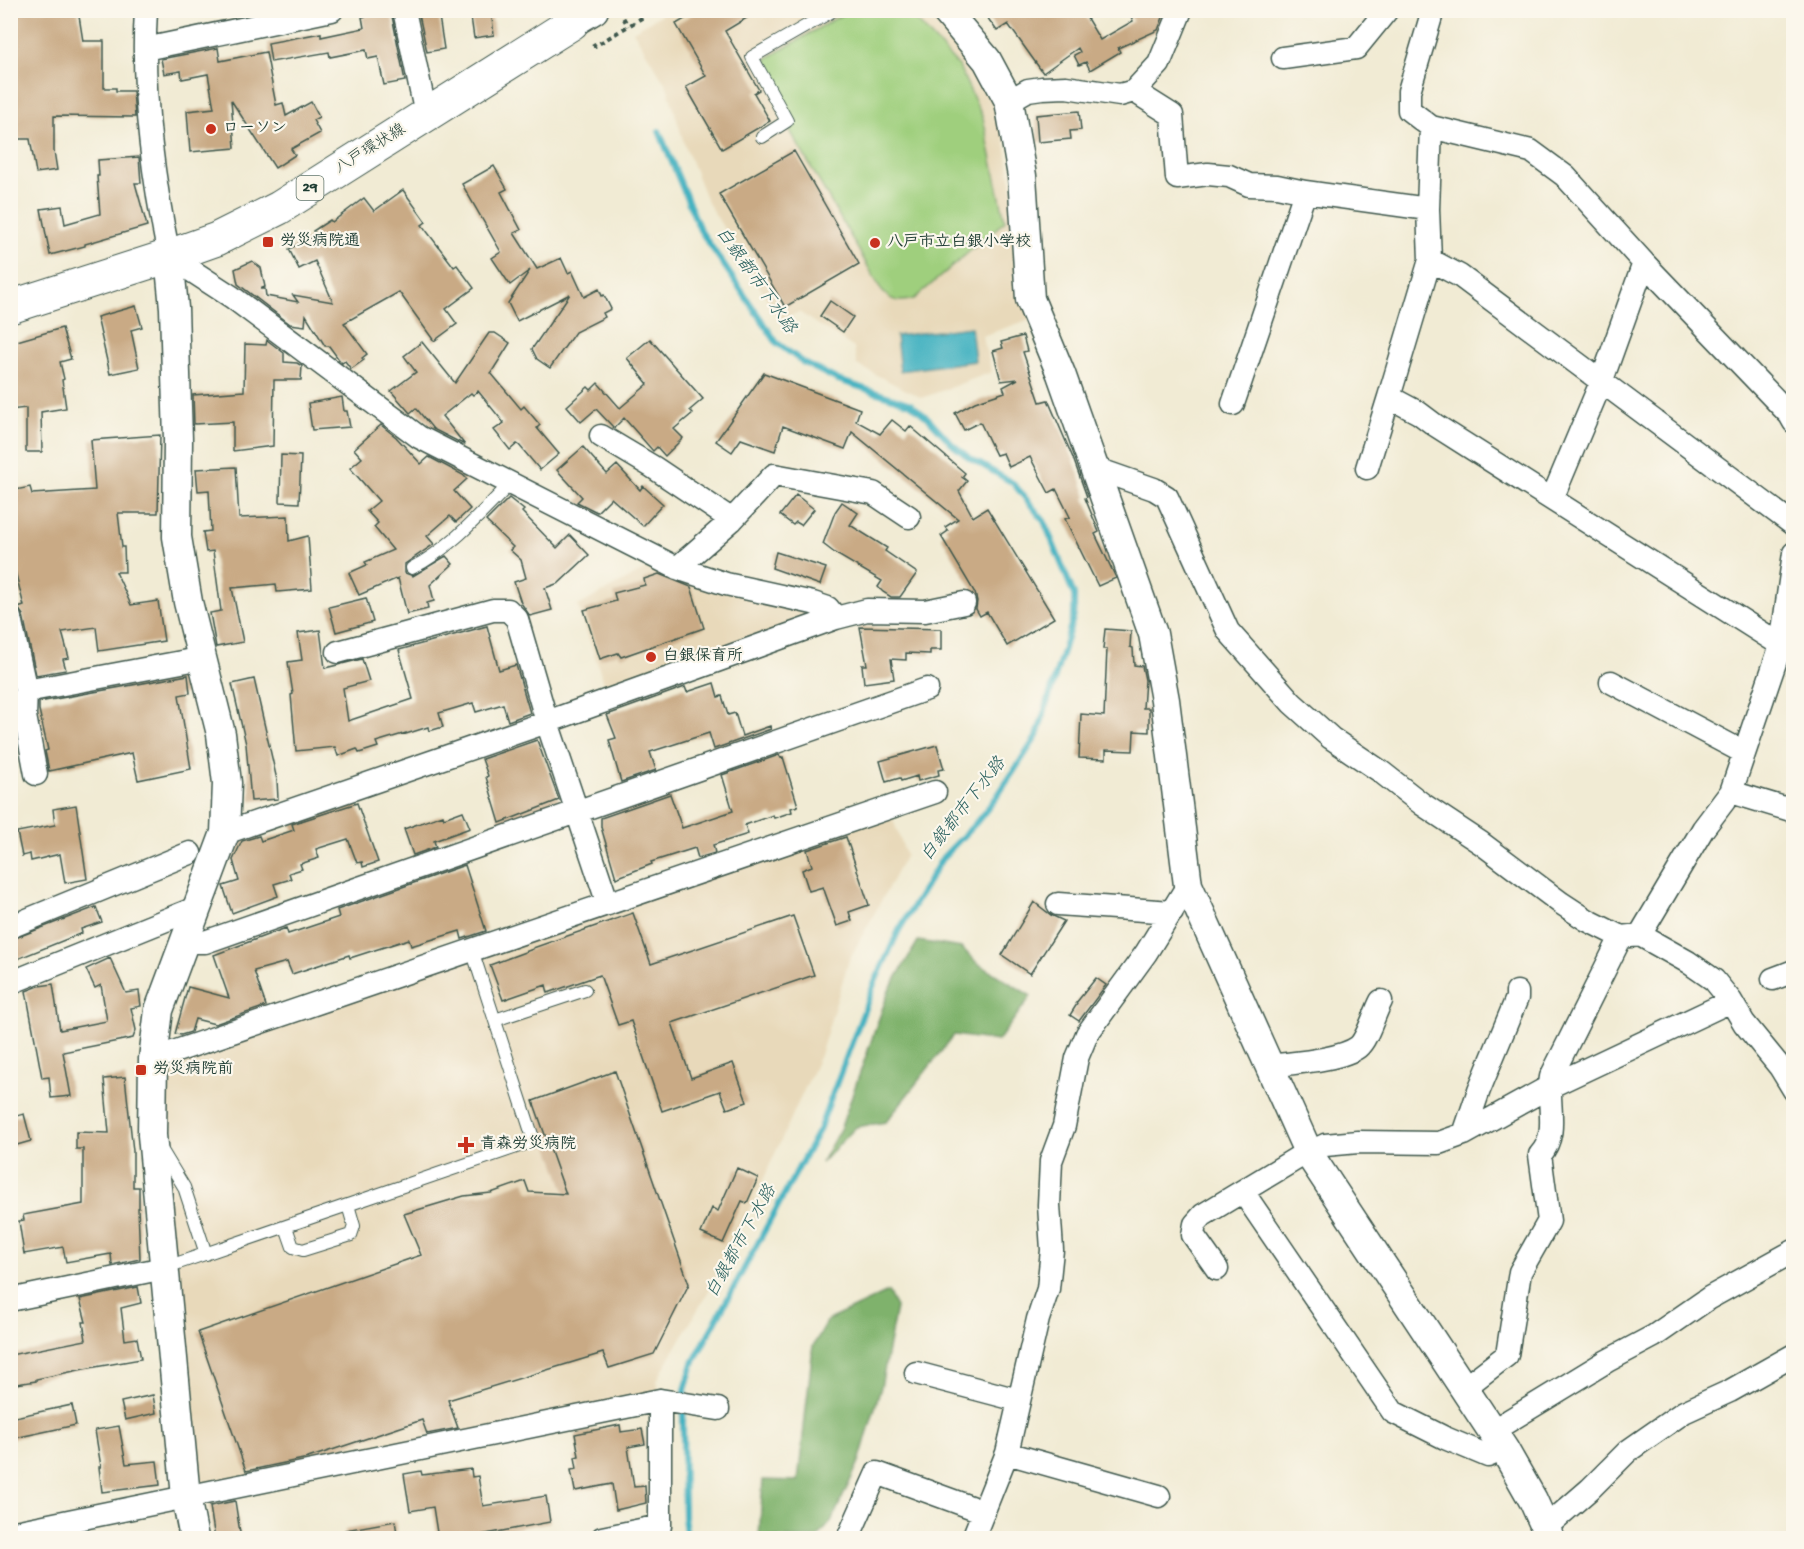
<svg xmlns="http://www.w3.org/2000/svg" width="1804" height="1549" font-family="'Gochi Hand','Klee One',sans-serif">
  <rect width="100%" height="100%" fill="#fbf7ec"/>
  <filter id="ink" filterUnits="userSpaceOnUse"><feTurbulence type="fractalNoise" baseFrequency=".0167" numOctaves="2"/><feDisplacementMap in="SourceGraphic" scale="12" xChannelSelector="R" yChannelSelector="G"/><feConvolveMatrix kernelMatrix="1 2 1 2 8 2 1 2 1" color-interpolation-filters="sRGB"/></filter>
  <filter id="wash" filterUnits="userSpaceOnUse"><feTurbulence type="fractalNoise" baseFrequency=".008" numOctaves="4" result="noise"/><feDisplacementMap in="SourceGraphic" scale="24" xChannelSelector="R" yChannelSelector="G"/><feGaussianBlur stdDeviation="1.35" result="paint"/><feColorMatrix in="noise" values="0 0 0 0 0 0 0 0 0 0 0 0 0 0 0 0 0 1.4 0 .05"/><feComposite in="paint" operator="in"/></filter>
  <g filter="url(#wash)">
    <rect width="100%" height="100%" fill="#f1ebd4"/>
    <!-- built -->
    <path fill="#e8d9ba" d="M 667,11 L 938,11 L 998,95 L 1031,319 L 982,336 L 992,372 L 922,398 L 857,365 L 854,348 L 799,312 L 780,320 L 707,201 L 684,143 L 667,86 L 633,31 Z
      M 653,565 L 802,607 L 809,622 L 607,692 L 578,606 Z
      M 888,806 L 906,855 L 849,960 L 820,1055 L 726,1261 L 657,1380 L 660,1400 L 186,1497 L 153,1059 Z"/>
    <!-- green -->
    <path fill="#9fcf7d" stroke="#5f8658" stroke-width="1.5" d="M 848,11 L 900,11 L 919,23 L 959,67 L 983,118 L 1005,221 L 914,299 C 900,303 892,302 882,291 L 788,127 L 795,122 L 765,68 L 767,58 Z"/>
    <!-- forest -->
    <path fill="#7fb26c" stroke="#4f7850" stroke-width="1.5" d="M 918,941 L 962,948 L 977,963 L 1031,996 L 998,1041 L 954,1035 L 886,1122 L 856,1127 L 821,1163 L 841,1127 L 889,990 Z
      M 888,1292 L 896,1307 L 881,1387 L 859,1462 L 831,1522 L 817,1538 L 759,1538 L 763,1480 L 798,1481 L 813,1346 L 828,1320 Z"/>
    <!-- water -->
    <path fill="#45b2c1" stroke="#32787a" stroke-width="1.5" d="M 971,327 L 975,361 L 900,371 L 896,336 Z"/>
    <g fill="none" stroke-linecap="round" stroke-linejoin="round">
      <!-- stream -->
      <path stroke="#45b2c1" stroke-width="6" d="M 659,131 L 700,230 L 777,343 L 804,363 L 838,380 L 911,404 L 929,419 L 953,445 L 970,458 L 1013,483 L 1044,521 L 1074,595 L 1074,615 L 1037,736 L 996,798 L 975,824 L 943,857 L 899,930 L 874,984 L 819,1130 L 693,1363 L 685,1390 L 683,1421 L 684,1517 L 687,1538"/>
    </g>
    <g id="blocks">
      <!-- building -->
      <path fill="#c9aa85" d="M 10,10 L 78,10 L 83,41 L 104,41 L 104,88 L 116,88 L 116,91 L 133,91 L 135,117 L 54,116 L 54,151 L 57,170 L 36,173 L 30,139 L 10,139 Z
        M 418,10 L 438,10 L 444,49 L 427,52 Z
        M 470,10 L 491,10 L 494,35 L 474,38 Z
        M 700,10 L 760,10 L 725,31 L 759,90 L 754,93 L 770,121 L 722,149 L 686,87 L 706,76 L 676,24 Z
        M 982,10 L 1082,10 L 1100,40 L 1133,21 L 1128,10 L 1166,10 L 1158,30 L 1118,48 L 1120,52 L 1090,70 L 1086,62 L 1079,65 L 1074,55 L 1080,52 L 1078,48 L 1043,73 L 1008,24 L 997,31 Z
        M 391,11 L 405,81 L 384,85 L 378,57 L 368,59 L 366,50 L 330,57 L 329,52 L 271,62 L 268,43 L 321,33 L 321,37 L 364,28 L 362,17 Z
        M 218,48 L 220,61 L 266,52 L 276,105 L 283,103 L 286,116 L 311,102 L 319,117 L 313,120 L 320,133 L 291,149 L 295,155 L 275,168 L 231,100 L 235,148 L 190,152 L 187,111 L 214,108 L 208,74 L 182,79 L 181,71 L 164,74 L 161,59 Z
        M 1079,111 L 1081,130 L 1070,131 L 1071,139 L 1038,142 L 1036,115 Z
        M 794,151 L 859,264 L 785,307 L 719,194 Z
        M 139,157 L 141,183 L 135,183 L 147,226 L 85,244 L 85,246 L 50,255 L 41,209 L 62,206 L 65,224 L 100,214 L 97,176 L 99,176 L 98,160 Z
        M 494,166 L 507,189 L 501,192 L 521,230 L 514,233 L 537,269 L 561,258 L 568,273 L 572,271 L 584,297 L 599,289 L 602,296 L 604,295 L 611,309 L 603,313 L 605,317 L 575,332 L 550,368 L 537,359 L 532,349 L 570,294 L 517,321 L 508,303 L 530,270 L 510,285 L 492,258 L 501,252 L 462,184 Z
        M 403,190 L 426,222 L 422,225 L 454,267 L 457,265 L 474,288 L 446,309 L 457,324 L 434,341 L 399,292 L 344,323 L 367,354 L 362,358 L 364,360 L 351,369 L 345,361 L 342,363 L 340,361 L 329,346 L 325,346 L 306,315 L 305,326 L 290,324 L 238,284 L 235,269 L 252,261 L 261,268 L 265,287 L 260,289 L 265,289 L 266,296 L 298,302 L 293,295 L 333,302 L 315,261 L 299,269 L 289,249 L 316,235 L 313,231 L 330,220 L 332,222 L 364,198 L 374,211 Z
        M 830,301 L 853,317 L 843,332 L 820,316 Z
        M 136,306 L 142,327 L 131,330 L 139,368 L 110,374 L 97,317 Z
        M 62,328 L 71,359 L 60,362 L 64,379 L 62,380 L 66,408 L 41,412 L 42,452 L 26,452 L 26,408 L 10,410 L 10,343 Z
        M 489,333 L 495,333 L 510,343 L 491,373 L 521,409 L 524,406 L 540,425 L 537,428 L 559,454 L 540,470 L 519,445 L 517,444 L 510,450 L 494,430 L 504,423 L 478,391 L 473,395 L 471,393 L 442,416 L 465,445 L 433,429 L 416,408 L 410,413 L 391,391 L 416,372 L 404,356 L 422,342 L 455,383 Z
        M 1023,336 L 1027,351 L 1023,352 L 1040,402 L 1048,400 L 1073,458 L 1087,497 L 1085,498 L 1099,532 L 1095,534 L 1116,578 L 1098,586 L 1065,519 L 1070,517 L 1056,489 L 1049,493 L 1030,457 L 1009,467 L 1003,453 L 996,455 L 980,422 L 964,430 L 955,413 L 975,402 L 1005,392 L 1003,387 L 1018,379 L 1001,381 L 993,351 L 1003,348 L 1001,342 Z
        M 650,339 L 703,399 L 690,410 L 693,413 L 674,429 L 683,438 L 665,456 L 657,447 L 653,451 L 624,418 L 614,428 L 596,409 L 581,422 L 567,406 L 588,387 L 591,390 L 598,383 L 620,408 L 648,384 L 627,358 Z
        M 267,340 L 284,353 L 284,362 L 297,363 L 302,366 L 301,380 L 274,380 L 273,446 L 233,451 L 233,422 L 194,424 L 193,395 L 244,391 L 245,344 L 266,345 Z
        M 764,373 L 860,409 L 856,421 L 880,434 L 892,420 L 906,431 L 910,426 L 931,444 L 965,473 L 962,477 L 967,481 L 959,491 L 973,517 L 987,508 L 1054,618 L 1007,646 L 987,612 L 980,616 L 976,609 L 977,601 L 975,593 L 941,536 L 948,531 L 945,527 L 958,519 L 852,432 L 845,449 L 783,426 L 775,451 L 741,439 L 732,452 L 716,441 Z
        M 342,397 L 344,411 L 347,411 L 350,427 L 312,430 L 308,403 Z
        M 381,425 L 396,437 L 421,464 L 429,457 L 463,475 L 467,479 L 454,491 L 470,509 L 456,522 L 450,516 L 427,536 L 434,544 L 405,564 L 405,573 L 413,576 L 446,556 L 453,564 L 430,585 L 434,601 L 427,603 L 428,609 L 407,614 L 398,578 L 359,595 L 349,573 L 367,565 L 365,562 L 393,550 L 374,527 L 378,523 L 367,511 L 379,501 L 350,468 L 362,458 L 354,449 Z
        M 160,435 L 158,513 L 118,513 L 122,547 L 124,547 L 125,572 L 116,572 L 131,605 L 158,601 L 164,641 L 99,651 L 96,627 L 62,632 L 69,658 L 63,659 L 66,670 L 36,675 L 23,615 L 18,608 L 24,606 L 10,551 L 10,491 L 30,487 L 32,494 L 95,490 L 91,440 Z
        M 583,447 L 607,474 L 617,465 L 640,490 L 643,486 L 663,504 L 643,526 L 611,498 L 597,512 L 577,502 L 582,497 L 557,470 Z
        M 281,455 L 301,456 L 299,503 L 280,502 Z
        M 236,467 L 239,518 L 288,516 L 289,541 L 308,536 L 312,589 L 277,592 L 276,584 L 232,588 L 243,642 L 216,647 L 210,613 L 221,611 L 213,551 L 206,552 L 203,532 L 211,531 L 209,490 L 198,491 L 196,469 Z
        M 796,495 L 814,509 L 801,525 L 796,522 L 793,525 L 780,515 Z
        M 509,498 L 524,510 L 522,512 L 557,548 L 570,535 L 589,555 L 559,583 L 545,588 L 552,610 L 530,616 L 521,603 L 514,582 L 526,578 L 521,560 L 510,550 L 513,547 L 486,521 Z
        M 842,502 L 858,513 L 850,525 L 887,548 L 885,551 L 917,573 L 900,597 L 891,597 L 883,592 L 878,587 L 882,581 L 836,554 L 823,544 L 835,512 Z
        M 776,552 L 826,568 L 820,585 L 772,568 Z
        M 659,574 L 691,587 L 704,628 L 621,657 L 618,653 L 600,659 L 584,610 L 616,601 L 614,593 L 645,585 L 644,579 Z
        M 366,598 L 373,622 L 336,632 L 329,607 Z
        M 487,626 L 499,670 L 516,665 L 530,713 L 508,721 L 503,704 L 476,712 L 473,703 L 439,713 L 443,727 L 429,731 L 428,727 L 406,734 L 406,733 L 376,742 L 378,747 L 359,753 L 357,749 L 338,756 L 335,747 L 296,751 L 291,695 L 293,694 L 288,662 L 302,660 L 298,633 L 320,630 L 325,668 L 362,659 L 369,681 L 343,688 L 348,721 L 413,699 L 399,650 Z
        M 860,627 L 941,629 L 941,650 L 930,650 L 930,654 L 906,653 L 906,660 L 891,659 L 894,679 L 864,683 L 862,665 L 867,665 Z
        M 1105,629 L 1131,631 L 1130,647 L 1133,648 L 1134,665 L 1142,666 L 1145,680 L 1143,708 L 1149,708 L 1149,732 L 1134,731 L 1133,751 L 1106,750 L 1106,759 L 1079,758 L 1081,714 L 1104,716 L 1107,649 L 1103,649 Z
        M 188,675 L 190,693 L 179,695 L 191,769 L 138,780 L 132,753 L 49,771 L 45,751 L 48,750 L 39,710 L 39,702 Z
        M 254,679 L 277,780 L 278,799 L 251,801 L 246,744 L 232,684 Z
        M 714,683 L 718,697 L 722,696 L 728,715 L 735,713 L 742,736 L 770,726 L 771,729 L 714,749 L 709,733 L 650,752 L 656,770 L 621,782 L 609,740 L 616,738 L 607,715 L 685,687 L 687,692 Z
        M 537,740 L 559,800 L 500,823 L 486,777 L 488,776 L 482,759 Z
        M 937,745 L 944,769 L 938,770 L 939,775 L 918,781 L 917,776 L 901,781 L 900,778 L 886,782 L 880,761 Z
        M 779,755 L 781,758 L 783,757 L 798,806 L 791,808 L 792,812 L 774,818 L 773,815 L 745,825 L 748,834 L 713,845 L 715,853 L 698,858 L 695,848 L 651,862 L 652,864 L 616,878 L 601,827 L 601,818 L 670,794 L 682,828 L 733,811 L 722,775 Z
        M 357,803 L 378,862 L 363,867 L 362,862 L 357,863 L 348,839 L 316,849 L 319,858 L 300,864 L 302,869 L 289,873 L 291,879 L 274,884 L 278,896 L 232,913 L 223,886 L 239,881 L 233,860 L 242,841 L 259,836 L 261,841 L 294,830 L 292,824 Z
        M 76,805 L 87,879 L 65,883 L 60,854 L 31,861 L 30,854 L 22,856 L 17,832 L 55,825 L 53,809 Z
        M 463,811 L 470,828 L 434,841 L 436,847 L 413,855 L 404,829 L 443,815 L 444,818 Z
        M 846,837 L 869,905 L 849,912 L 852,921 L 837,926 L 823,887 L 809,891 L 802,870 L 812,866 L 807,850 Z
        M 465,865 L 486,931 L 462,939 L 460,931 L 411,946 L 409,939 L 350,958 L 349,955 L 292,974 L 287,962 L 254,971 L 266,1006 L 215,1024 L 195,1019 L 191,1032 L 181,1035 L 175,1034 L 188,987 L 229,998 L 214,955 L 286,928 L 288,934 L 339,917 L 337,910 Z
        M 1034,902 L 1051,915 L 1064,921 L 1030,974 L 1002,955 Z
        M 96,907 L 102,922 L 81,929 L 82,933 L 10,962 L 10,940 Z
        M 633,913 L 651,964 L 793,916 L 814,975 L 672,1023 L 691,1078 L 733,1063 L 747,1102 L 727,1109 L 720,1091 L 662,1111 L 631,1021 L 618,1025 L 600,975 L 548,993 L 546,985 L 503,1000 L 490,965 L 533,949 L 533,948 Z
        M 110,958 L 126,993 L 139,991 L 141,1006 L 131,1008 L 136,1030 L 133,1038 L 63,1052 L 71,1096 L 51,1098 L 49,1077 L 42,1078 L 26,991 L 39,986 L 53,984 L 60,1030 L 107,1021 L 101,985 L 95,988 L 86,969 Z
        M 1096,978 L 1106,985 L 1079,1021 L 1070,1015 L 1077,1004 L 1076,1003 Z
        M 615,1071 L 689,1284 L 654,1354 L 609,1368 L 603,1353 L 448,1400 L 458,1428 L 427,1434 L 422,1420 L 308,1458 L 246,1471 L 198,1332 L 421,1255 L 404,1214 L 464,1196 L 491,1193 L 525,1181 L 529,1192 L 566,1194 L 533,1101 Z
        M 125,1077 L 133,1151 L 133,1187 L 139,1187 L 139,1208 L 138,1208 L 140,1259 L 112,1265 L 111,1254 L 66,1262 L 63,1247 L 24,1254 L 19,1221 L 24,1220 L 23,1215 L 83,1204 L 83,1149 L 76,1149 L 76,1132 L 109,1133 L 104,1079 Z
        M 24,1114 L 31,1141 L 10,1147 L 10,1118 Z
        M 737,1168 L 758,1178 L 747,1203 L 742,1201 L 723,1243 L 701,1233 L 712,1208 L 718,1211 Z
        M 138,1287 L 141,1303 L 121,1308 L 125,1340 L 137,1338 L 141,1359 L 84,1369 L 36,1379 L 36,1381 L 10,1385 L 10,1355 L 86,1340 L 83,1322 L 86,1322 L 80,1299 Z
        M 153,1395 L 156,1413 L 125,1420 L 121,1402 Z
        M 72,1405 L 76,1425 L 10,1439 L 10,1418 Z
        M 620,1425 L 621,1432 L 642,1429 L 645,1444 L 628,1447 L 634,1487 L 645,1486 L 646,1503 L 616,1510 L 612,1484 L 575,1491 L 571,1470 L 577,1469 L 575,1457 L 579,1456 L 575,1434 Z
        M 119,1426 L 126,1464 L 157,1461 L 160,1485 L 102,1492 L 99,1467 L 101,1467 L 95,1430 Z
        M 471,1469 L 472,1477 L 478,1476 L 483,1506 L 546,1496 L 550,1522 L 459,1539 L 438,1539 L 433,1507 L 410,1511 L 404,1474 L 421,1471 L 422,1475 Z
        M 235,1501 L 241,1539 L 215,1539 L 210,1506 Z
        M 395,1521 L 398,1539 L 346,1539 L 345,1530 Z"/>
    </g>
  </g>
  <g filter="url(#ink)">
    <use href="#blocks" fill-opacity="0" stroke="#3e574c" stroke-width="1.5"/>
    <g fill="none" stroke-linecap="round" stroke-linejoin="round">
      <defs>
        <path id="service" d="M 762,137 L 787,121 L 752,57 L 834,10
          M 412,568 C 450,549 481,513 511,483
          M 495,1020 L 585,990
          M 161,1149 L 184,1187 L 206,1254
          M 286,1227 L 293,1247 L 303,1250 L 351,1235 L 354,1226 L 348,1205
          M 164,1268 L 534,1141 L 472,950"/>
        <path id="minor" d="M 146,10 C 141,91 153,178 169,256 L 232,297 L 419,437 L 677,568 L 726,584 L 813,603 L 828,608 L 836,618 L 547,722 L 225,833
          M 404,10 L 426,115
          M 1433,10 L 1409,91 L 1409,110 L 1431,127 L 1531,151 L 1565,176 L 1644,263 L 1790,415 L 1794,422
          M 145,49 L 332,10
          M 1283,58 L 1356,48 L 1387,10
          M 1134,91 L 1172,115 L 1177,178 L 1208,174 L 1229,176 L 1249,185 L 1277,186 L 1305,192
          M 1009,101 L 1028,90 L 1042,88 L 1066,87 L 1120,95 L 1134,91 L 1159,64 L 1181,10
          M 1431,127 L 1428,209 L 1430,260 L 1389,397 L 1419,413 L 1435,425 L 1781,645
          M 1430,260 L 1460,276 L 1794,525
          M 1233,404 L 1305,192 L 1428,209
          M 601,436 L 653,467 L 732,520
          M 1094,468 L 1154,489 L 1167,497 L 1228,631 L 1292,703 L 1331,738 L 1380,771 L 1422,804 L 1481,843 L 1561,903 L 1587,920 L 1621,937 L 1640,935 L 1688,962 L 1714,980 L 1731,1001 L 1744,1023 L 1780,1067 L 1794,1090
          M 1367,468 L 1389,397
          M 1552,499 L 1602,380 L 1644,263
          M 1794,553 L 1781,645 L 1731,792 L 1794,811
          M 677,568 L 732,520 L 774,475 L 873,493 L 909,517
          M 10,618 L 26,691 L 203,658
          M 836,618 L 867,610 L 925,611 L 964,603
          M 338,652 L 493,610 L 508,610 L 517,619 L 547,722 L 608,904
          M 1611,682 L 1743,752
          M 26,691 L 25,716 L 36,774
          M 1058,904 L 1172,912
          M 10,927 L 190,853
          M 1640,935 L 1703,829 L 1731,792
          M 184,942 L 205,942 L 927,689
          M 1773,979 L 1794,971
          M 10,983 L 198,907
          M 153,1059 L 935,792
          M 1270,1066 C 1291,1063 1341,1060 1358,1047 C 1367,1040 1375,1012 1381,1001
          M 1464,1134 L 1479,1090 L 1517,998 L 1517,992
          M 1243,1192 L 1393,1412 L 1445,1438 L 1488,1456 L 1504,1449
          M 1217,1269 L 1193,1235 L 1195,1224 L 1203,1215 L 1299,1157 L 1325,1145 L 1358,1142 L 1439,1143 L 1464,1134 L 1549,1087 L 1731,1001
          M 10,1300 L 164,1268
          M 916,1373 L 1018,1400
          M 1464,1388 L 1507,1355 L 1520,1272 L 1549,1221 L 1540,1155 C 1560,1133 1546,1103 1551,1077 L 1621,937
          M 1492,1431 L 1607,1361 L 1654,1336 L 1709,1298 L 1794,1251
          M 1007,1453 L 1159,1496
          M 1545,1528 L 1590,1489 L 1628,1451 L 1648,1437 L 1684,1412 L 1730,1391 L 1794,1355
          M 10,1533 L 660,1400 L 718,1409
          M 602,1538 L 660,1526 L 660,1400
          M 848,1538 L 877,1473 L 984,1512
          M 973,1538 L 1007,1453 L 1038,1319 L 1048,1289 L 1052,1250 L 1049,1205 L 1051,1161 L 1064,1126 L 1077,1058 L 1087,1034 L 1146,953 L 1188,885"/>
        <path id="tertiary" d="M 945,10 L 987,60 L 1009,101 L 1022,176 L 1030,299 L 1061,374 L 1153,634 L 1165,700 L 1188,885 L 1309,1154 L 1504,1449 L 1533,1500 L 1550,1538
          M 572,23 L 594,10
          M 169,256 L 174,308 L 178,440 L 177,537 L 188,602 L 221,734 L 227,783 L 225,833 L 159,1010 L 153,1059 L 152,1135 L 186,1497 L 194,1538"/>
        <path id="primary" d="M 10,307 L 169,256 L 217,239 L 279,208 L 572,23 L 570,10"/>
      </defs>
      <!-- service casing -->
      <use href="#service" stroke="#3e574c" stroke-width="14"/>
      <!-- minor casing -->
      <use href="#minor" stroke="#3e574c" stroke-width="25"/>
      <!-- tertiary casing -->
      <use href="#tertiary" stroke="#3e574c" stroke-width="31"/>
      <!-- primary casing -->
      <use href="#primary" stroke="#3e574c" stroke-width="35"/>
      <!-- path -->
      <path stroke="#3e574c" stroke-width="4" stroke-dasharray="4.5 4.5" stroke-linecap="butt" d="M 619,10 L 628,26
        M 593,43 L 595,46 L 655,10"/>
      <!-- service -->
      <use href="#service" stroke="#fff" stroke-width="12"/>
      <!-- minor -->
      <use href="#minor" stroke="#fff" stroke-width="22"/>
      <!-- tertiary -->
      <use href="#tertiary" stroke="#fff" stroke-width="28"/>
      <!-- primary -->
      <use href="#primary" stroke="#fff" stroke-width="33"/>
    </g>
  </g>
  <!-- markers -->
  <g fill="#c8321e" stroke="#fbf7ec" stroke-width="2">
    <circle cx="211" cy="129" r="6"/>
    <rect x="262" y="236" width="12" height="12" rx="3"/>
    <circle cx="875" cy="243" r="6"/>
    <circle cx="651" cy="657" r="6"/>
    <rect x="135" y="1064" width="12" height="12" rx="3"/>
    <path d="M463 1136h6v6h6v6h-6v6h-6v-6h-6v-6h6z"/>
  </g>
  <g text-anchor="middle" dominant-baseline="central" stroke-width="4.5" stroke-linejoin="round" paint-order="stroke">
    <!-- shield labels -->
    <rect fill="#fbf7ec" stroke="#61756b" stroke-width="1.5" x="296.5" y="176" width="27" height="24" rx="4.5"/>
    <g font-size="15" font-weight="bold" fill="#1f3d34">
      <text x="310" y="188">29</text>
    </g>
    <!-- poi labels -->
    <g font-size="16" font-weight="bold" fill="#1f3d34" stroke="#fbf7ec" text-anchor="start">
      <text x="223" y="129">ローソン</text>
      <text x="280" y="242">労災病院通</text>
      <text x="887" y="243">八戸市立白銀小学校</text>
      <text x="663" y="657">白銀保育所</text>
      <text x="153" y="1070">労災病院前</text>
      <text x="480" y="1145">青森労災病院</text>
    </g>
    <!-- street labels -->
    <g font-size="16" fill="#1f3d34" stroke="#fbf7ec">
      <text transform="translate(371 150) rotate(-32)">八戸環状線</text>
    </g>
    <!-- water labels -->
    <g font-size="18" font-style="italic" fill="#2a605e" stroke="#fbf7ec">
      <text transform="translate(755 281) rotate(55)">白銀都市下水路</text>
      <text transform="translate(964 810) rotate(-52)">白銀都市下水路</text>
      <text transform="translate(742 1242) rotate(-61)">白銀都市下水路</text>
    </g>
  </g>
  <!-- margin -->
  <rect width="1804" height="1549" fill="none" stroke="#fbf7ec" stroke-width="36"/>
</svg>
